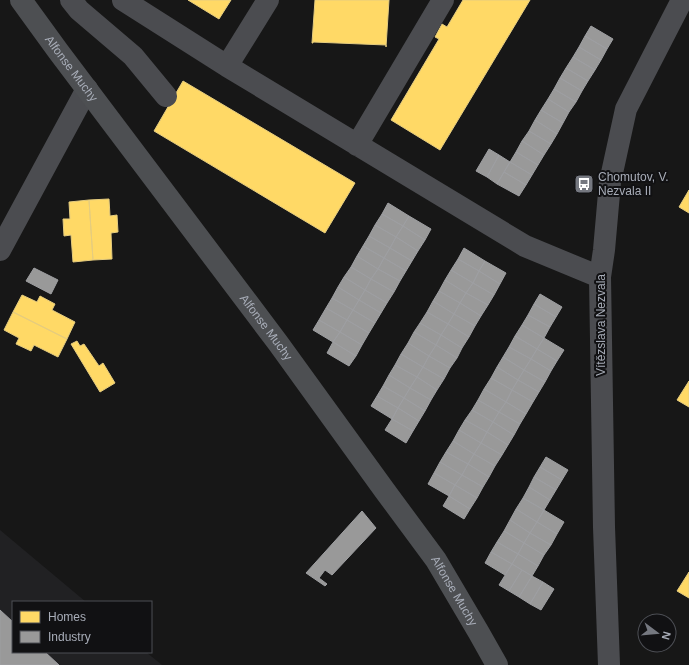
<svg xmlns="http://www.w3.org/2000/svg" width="689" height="665" font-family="Arial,sans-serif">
  <rect width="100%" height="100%" fill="#171717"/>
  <!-- built -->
  <path fill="#212123" d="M 0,530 L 86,602 L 13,602 L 13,652 L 146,652 L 162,665 L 0,665 Z"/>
  <!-- homes -->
  <path fill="#ffd966" stroke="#e5cc7f" d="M 188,0 L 231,0 L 219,19 Z
    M 315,0 L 389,0 L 386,47 L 386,45 L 313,42 L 313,43 L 312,43 Z
    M 463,0 L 530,0 L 440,150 L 391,120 L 439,39 L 435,37 L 442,24 L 447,27 Z
    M 183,81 L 355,183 L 325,233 L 154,131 Z
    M 689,190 L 689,213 L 679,207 Z
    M 109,199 L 110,216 L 117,215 L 118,232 L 111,233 L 112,259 L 93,260 L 89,200 Z
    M 89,200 L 93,260 L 73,262 L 71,235 L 64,236 L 63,219 L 70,219 L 69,202 Z
    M 22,295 L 37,302 L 40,296 L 55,304 L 52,310 L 75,322 L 67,339 L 13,312 Z
    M 13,312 L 67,339 L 58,357 L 34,345 L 31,351 L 16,344 L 19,338 L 4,330 Z
    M 77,341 L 80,346 L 84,344 L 99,366 L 103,363 L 115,383 L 100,392 L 71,344 Z
    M 689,381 L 689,407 L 677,400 Z
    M 689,572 L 689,598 L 677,591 Z"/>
  <!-- industry -->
  <path fill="#999" stroke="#9e9fa2" d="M 591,26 L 613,39 L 607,49 L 585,36 Z
    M 585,36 L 607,49 L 601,60 L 579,47 Z
    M 579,47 L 601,60 L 595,70 L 573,57 Z
    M 573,57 L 595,70 L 588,81 L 566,68 Z
    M 566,68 L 588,81 L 582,91 L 560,78 Z
    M 560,78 L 582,91 L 576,102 L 554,89 Z
    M 554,89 L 576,102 L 569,112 L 548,99 Z
    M 548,99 L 569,112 L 563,123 L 541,110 Z
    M 541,110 L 563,123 L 557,134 L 535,120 Z
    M 535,120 L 557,134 L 551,144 L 529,131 Z
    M 529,131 L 551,144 L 544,155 L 522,141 Z
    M 522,141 L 544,155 L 538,165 L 516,152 Z
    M 489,149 L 499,155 L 487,177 L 476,171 Z
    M 516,152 L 538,165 L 532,175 L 510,162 Z
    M 499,155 L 510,162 L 497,184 L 487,177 Z
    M 510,162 L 532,175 L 526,185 L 504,172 Z
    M 504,172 L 526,185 L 519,196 L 497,184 Z
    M 388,203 L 409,216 L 403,226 L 382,214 Z
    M 382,214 L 403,226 L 396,237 L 375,225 Z
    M 409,216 L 431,229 L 425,240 L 403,226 Z
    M 375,225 L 396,237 L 390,248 L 369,236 Z
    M 403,226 L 425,240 L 418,251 L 396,237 Z
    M 369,236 L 390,248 L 384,258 L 363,246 Z
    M 396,237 L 418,251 L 412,261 L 390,248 Z
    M 363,246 L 384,258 L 378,269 L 357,256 Z
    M 390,248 L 412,261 L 406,271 L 384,258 Z
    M 464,248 L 485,261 L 479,271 L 458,259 Z
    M 357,256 L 378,269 L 371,279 L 351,267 Z
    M 384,258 L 406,271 L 400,281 L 378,269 Z
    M 458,259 L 479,271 L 473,283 L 451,270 Z
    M 485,261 L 506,273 L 500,284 L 479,271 Z
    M 351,267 L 371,279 L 365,290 L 344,277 Z
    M 34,268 L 58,280 L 51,294 L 26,281 Z
    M 378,269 L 400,281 L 394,292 L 371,279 Z
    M 451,270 L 473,283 L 466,293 L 445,280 Z
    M 479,271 L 500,284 L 494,295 L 473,283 Z
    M 344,277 L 365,290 L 359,300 L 338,287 Z
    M 371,279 L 394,292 L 387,303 L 365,290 Z
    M 445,280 L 466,293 L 460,303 L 439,291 Z
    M 473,283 L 494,295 L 488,305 L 466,293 Z
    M 338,287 L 359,300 L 353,310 L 332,298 Z
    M 365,290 L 387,303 L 381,313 L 359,300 Z
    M 439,291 L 460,303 L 454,314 L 433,301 Z
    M 466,293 L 488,305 L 481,316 L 460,303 Z
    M 540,294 L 562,307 L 556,317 L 534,304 Z
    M 332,298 L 353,310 L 347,320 L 326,308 Z
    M 359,300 L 381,313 L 375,323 L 353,310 Z
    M 433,301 L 454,314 L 448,324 L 427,312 Z
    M 460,303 L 481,316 L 475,326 L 454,314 Z
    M 534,304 L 556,317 L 550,327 L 528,315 Z
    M 326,308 L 347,320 L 340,332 L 319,320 Z
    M 353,310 L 375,323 L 369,333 L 347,320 Z
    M 427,312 L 448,324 L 441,335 L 420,323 Z
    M 454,314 L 475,326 L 469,337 L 448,324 Z
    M 528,315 L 550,327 L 544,338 L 522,325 Z
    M 319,320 L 340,332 L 333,342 L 313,330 Z
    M 347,320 L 369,333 L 362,345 L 340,332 Z
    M 420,323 L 441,335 L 436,345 L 414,332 Z
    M 448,324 L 469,337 L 462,348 L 441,335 Z
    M 522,325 L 544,338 L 537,349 L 515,336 Z
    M 340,332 L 362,345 L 356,356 L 333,342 Z
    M 414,332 L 436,345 L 429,356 L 408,343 Z
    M 441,335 L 462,348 L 457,358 L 436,345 Z
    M 515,336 L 537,349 L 531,359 L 509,347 Z
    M 544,338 L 564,350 L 557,361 L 537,349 Z
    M 333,342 L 356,356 L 349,366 L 327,353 Z
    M 408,343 L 429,356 L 423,367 L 401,354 Z
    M 436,345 L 457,358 L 450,368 L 429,356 Z
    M 509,347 L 531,359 L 524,370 L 503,357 Z
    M 537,349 L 557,361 L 551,371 L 531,359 Z
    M 401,354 L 423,367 L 417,377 L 395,365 Z
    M 429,356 L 450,368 L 444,379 L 423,367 Z
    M 503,357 L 524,370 L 518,380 L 497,367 Z
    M 531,359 L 551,371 L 545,382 L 524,370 Z
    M 395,365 L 417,377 L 410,388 L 389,375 Z
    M 423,367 L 444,379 L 437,390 L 417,377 Z
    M 497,367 L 518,380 L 512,390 L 491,378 Z
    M 524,370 L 545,382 L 539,392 L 518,380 Z
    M 389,375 L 410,388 L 404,398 L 383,386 Z
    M 417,377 L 437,390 L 431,400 L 410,388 Z
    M 491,378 L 512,390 L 506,402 L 484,389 Z
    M 518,380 L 539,392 L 533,402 L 512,390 Z
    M 383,386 L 404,398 L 398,408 L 377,396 Z
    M 410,388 L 431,400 L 425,411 L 404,398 Z
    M 484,389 L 506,402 L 499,412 L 478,400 Z
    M 512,390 L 533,402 L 526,414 L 506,402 Z
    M 377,396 L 398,408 L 392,419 L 371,406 Z
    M 404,398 L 425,411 L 419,421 L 398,408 Z
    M 478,400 L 499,412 L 493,422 L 472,410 Z
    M 506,402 L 526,414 L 520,424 L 499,412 Z
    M 398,408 L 419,421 L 413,431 L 392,419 Z
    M 472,410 L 493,422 L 487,432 L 465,420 Z
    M 499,412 L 520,424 L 514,435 L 493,422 Z
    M 392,419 L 413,431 L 406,443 L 385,430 Z
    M 465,420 L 487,432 L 481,443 L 459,430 Z
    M 493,422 L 514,435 L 508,445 L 487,432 Z
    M 459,430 L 481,443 L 474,454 L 453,441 Z
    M 487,432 L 508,445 L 502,455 L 481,443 Z
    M 453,441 L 474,454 L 468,464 L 446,452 Z
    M 481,443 L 502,455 L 495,466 L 474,454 Z
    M 446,452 L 468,464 L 462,475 L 440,462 Z
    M 474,454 L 495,466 L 489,477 L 468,464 Z
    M 546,457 L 568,470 L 562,480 L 540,467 Z
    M 440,462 L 462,475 L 455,485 L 434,473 Z
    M 468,464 L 489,477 L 483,487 L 462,475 Z
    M 540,467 L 562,480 L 556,490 L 534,477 Z
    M 434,473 L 455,485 L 449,496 L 428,484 Z
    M 462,475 L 483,487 L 477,498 L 455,485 Z
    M 534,477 L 556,490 L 550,500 L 529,487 Z
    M 455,485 L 477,498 L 470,509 L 449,496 Z
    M 529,487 L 550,500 L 544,510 L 523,498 Z
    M 449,496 L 470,509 L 464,519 L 443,506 Z
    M 523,498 L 544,510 L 537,522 L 516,509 Z
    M 516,509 L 537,522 L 530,533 L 510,520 Z
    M 544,510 L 564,522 L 557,534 L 537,522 Z
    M 362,511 L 376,528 L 332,575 L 325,570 L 319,578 L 327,584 L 325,586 L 306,573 Z
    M 510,520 L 530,533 L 524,543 L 504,531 Z
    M 537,522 L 557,534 L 551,545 L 530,533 Z
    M 504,531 L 524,543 L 518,554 L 497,542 Z
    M 530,533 L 551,545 L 544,555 L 524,543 Z
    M 497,542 L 518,554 L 512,564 L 491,552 Z
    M 524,543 L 544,555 L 538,566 L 518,554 Z
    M 491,552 L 512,564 L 505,575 L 485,563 Z
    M 518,554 L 538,566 L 532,576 L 512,564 Z
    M 512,564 L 522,570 L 509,591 L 499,585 Z
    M 522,570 L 532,576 L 519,597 L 509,591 Z
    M 532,576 L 543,582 L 530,604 L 519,597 Z
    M 543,582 L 554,589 L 541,610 L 530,604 Z
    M 0,610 L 13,622 L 13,652 L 45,652 L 59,665 L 0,665 Z"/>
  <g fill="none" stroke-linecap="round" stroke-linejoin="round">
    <!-- minor -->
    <path stroke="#4b4c50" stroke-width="22" d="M 71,0 L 79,10 L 133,56 L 166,96
      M 123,0 L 227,66 L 525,246 L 600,277
      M 227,66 L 268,0
      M 357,145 L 443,0
      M 0,250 L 87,89
      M 609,665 L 604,527 L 600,277 L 604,250 L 610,182 L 626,109 L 682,0"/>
    <!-- major -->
    <path stroke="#4d4f52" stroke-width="22" id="s1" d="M 21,0 L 58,51 L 278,343 L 385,491 L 436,560 L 479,633 L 497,665"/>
  </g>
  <!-- icons -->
  <defs>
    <symbol id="bus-square" viewBox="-11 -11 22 22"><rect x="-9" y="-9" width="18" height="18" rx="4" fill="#757880" stroke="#111113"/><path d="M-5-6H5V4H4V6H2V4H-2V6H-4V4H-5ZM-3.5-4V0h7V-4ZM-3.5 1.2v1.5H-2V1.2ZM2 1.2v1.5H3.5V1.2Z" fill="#fff"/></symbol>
  </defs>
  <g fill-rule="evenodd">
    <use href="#bus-square" x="573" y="173" width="22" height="22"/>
  </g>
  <g text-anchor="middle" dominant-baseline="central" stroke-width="4" stroke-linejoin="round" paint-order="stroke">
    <!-- street labels -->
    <g font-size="12" fill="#a8adb8" stroke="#111113">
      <text stroke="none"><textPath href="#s1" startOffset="85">Alfonse Muchy</textPath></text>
      <text transform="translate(601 325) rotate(-90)">Vítězslava Nezvala</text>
      <text stroke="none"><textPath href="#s1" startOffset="409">Alfonse Muchy</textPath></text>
      <text stroke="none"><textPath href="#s1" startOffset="733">Alfonse Muchy</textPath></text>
    </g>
    <!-- poi labels -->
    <g font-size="12" fill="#a8adb8" stroke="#111113" text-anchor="start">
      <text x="598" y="177">Chomutov, V.<tspan x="598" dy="14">Nezvala II</tspan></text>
    </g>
  </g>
  <!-- legend -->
  <rect x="12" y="601" width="140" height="52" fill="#111113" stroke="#4d4f55"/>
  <rect x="20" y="611" width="20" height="12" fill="#ffd966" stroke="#4d4f55"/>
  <text x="48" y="621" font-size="12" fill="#a8adb8">Homes</text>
  <rect x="20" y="631" width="20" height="12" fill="#999999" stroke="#4d4f55"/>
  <text x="48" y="641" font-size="12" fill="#a8adb8">Industry</text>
  <!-- north arrow -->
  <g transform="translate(657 633) rotate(106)"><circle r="19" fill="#111113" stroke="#4d4f55"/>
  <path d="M0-3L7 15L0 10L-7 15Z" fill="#757880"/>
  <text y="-6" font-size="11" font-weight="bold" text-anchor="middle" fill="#a8adb8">N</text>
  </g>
</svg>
